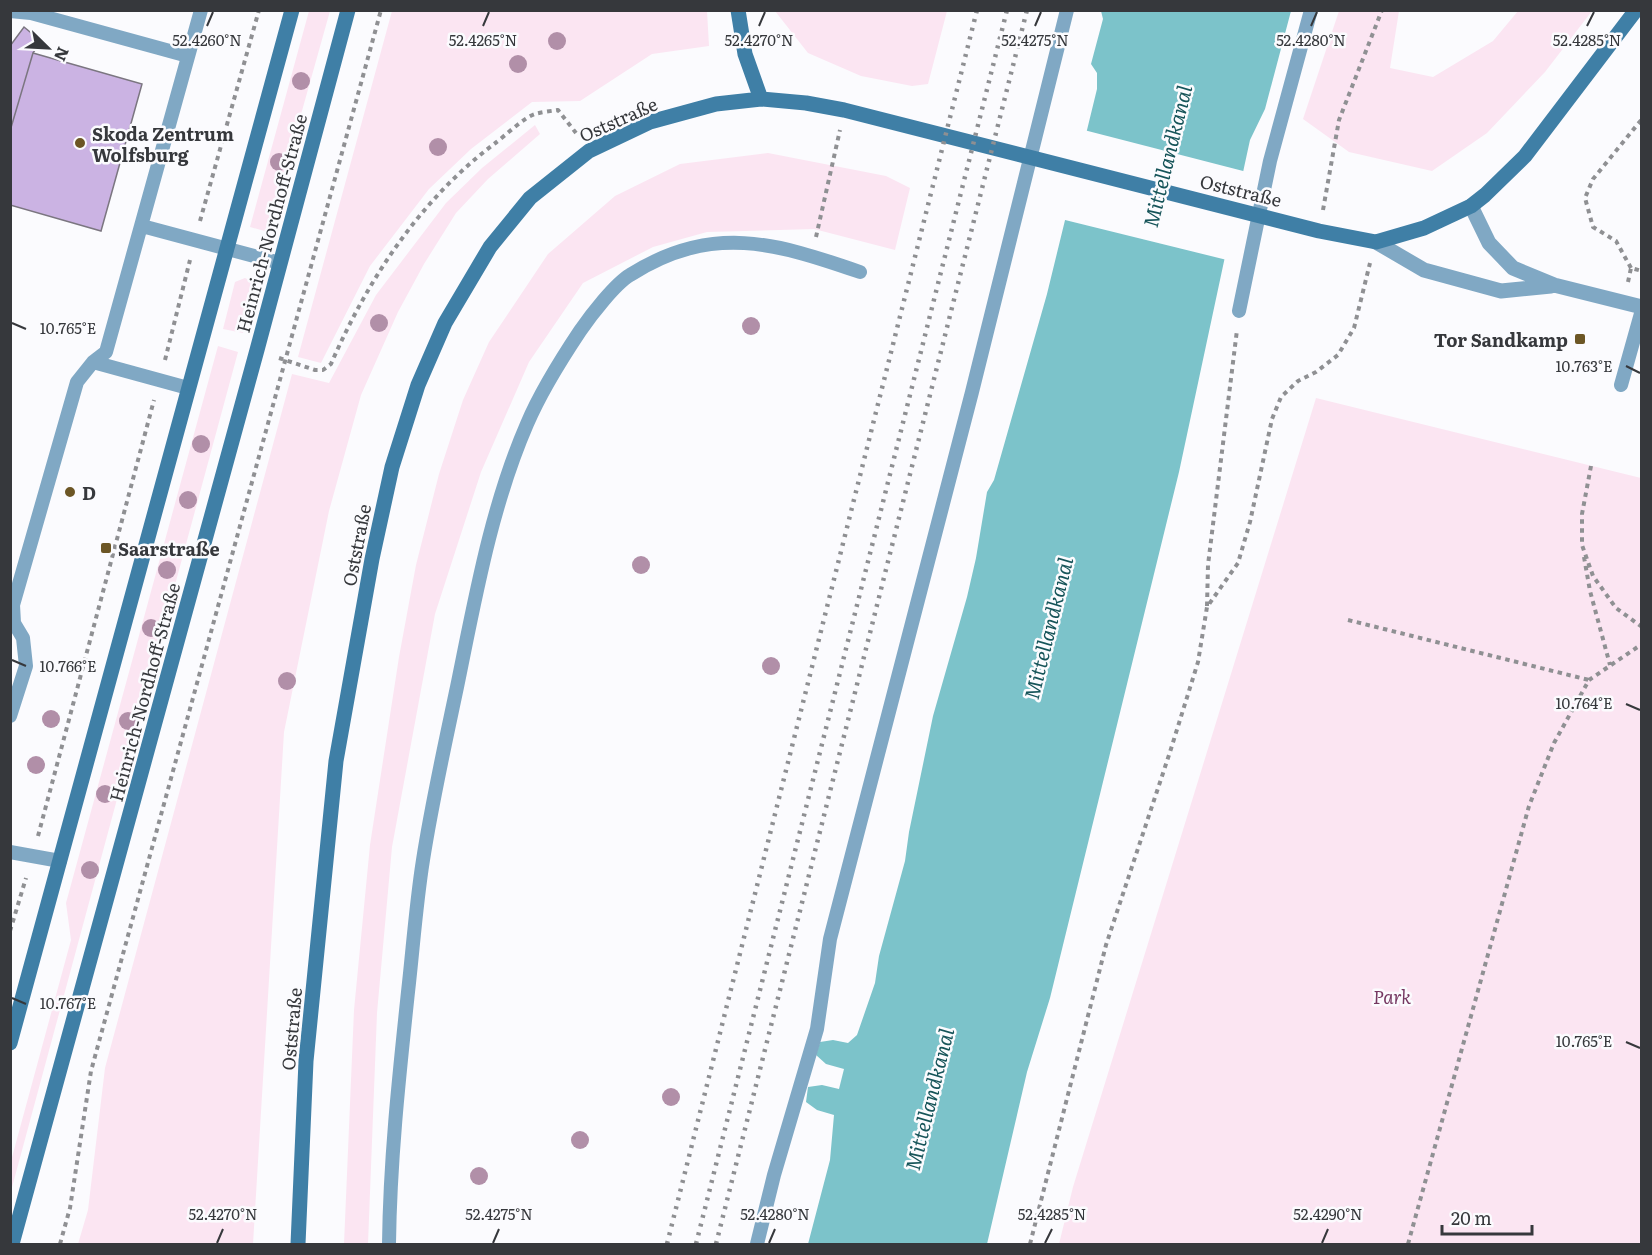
<svg xmlns="http://www.w3.org/2000/svg" width="1652" height="1255" font-family="Literata,serif">
  <rect width="100%" height="100%" fill="#fbfbfe"/>
  <!-- green -->
  <path fill="#fbe5f2" d="M 309,11 L 330,11 L 268,232 L 250,227 Z
    M 392,11 L 707,11 L 709,46 L 652,54 L 580,101 L 532,102 L 471,149 L 429,189 L 370,266 L 321,363 L 298,357 Z
    M 775,11 L 947,11 L 928,84 L 912,86 L 861,76 L 808,53 Z
    M 1339,11 L 1399,11 L 1390,68 L 1433,77 L 1493,41 L 1518,11 L 1592,11 L 1545,72 L 1487,133 L 1432,171 L 1349,152 L 1303,119 Z
    M 535,125 L 540,134 L 488,179 L 456,213 L 424,264 L 398,312 L 361,395 L 329,511 L 284,732 L 253,1244 L 78,1244 L 88,1210 L 105,1068 L 292,374 L 329,383 L 376,295 L 446,203 L 482,168 Z
    M 768,153 L 886,176 L 910,188 L 895,250 L 814,229 L 707,232 L 653,247 L 583,283 L 529,362 L 481,472 L 435,614 L 392,847 L 377,1013 L 368,1244 L 344,1244 L 354,1010 L 370,845 L 399,657 L 416,565 L 439,474 L 463,400 L 489,342 L 548,254 L 615,196 L 680,164 Z
    M 245,278 L 251,281 L 255,286 L 243,333 L 223,329 L 235,282 Z
    M 218,346 L 238,352 L 11,1191 L 11,1161 L 71,940 L 66,903 Z
    M 1316,398 L 1641,478 L 1641,1244 L 1059,1244 L 1073,1187 Z"/>
  <!-- water -->
  <path fill="#7cc3ca" d="M 1101,11 L 1291,11 L 1265,109 L 1250,140 L 1245,163 L 1179,472 L 1050,998 L 1027,1072 L 987,1244 L 808,1244 L 830,1160 L 834,1115 L 817,1110 L 806,1102 L 808,1087 L 822,1085 L 839,1089 L 844,1069 L 826,1064 L 816,1055 L 820,1042 L 833,1040 L 848,1043 L 857,1035 L 875,983 L 879,956 L 905,861 L 909,832 L 933,716 L 967,597 L 976,558 L 987,492 L 994,480 L 1047,294 L 1097,89 L 1097,73 L 1091,64 L 1103,19 Z"/>
  <!-- pier -->
  <path fill="#fbfbfe" d="M 1084,130 L 1247,172 L 1227,260 L 1061,219 Z"/>
  <!-- building -->
  <path fill="#cbb3e3" stroke="#7b7680" stroke-width="1.5" d="M 24,27 L 41,41 L 33,53 L 10,131 L 10,46 Z
    M 33,53 L 142,84 L 101,231 L 10,205 L 10,131 Z"/>
  <g fill="none" stroke-linecap="round" stroke-linejoin="round">
    <!-- path -->
    <path stroke="#8f9093" stroke-width="4" stroke-dasharray="4.5 4.5" stroke-linecap="butt" d="M 1323,210 L 1339,120 L 1382,10
      M 200,221 L 259,10
      M 816,237 L 840,130
      M 1631,268 L 1616,241 L 1593,227 L 1585,198 L 1593,179 L 1642,119
      M 1628,282 L 1631,268 L 1642,271
      M 279,358 L 315,370 L 323,370 L 331,364 C 368,279 420,200 494,144 C 505,136 523,118 535,114 C 542,112 551,111 558,110 L 576,133
      M 165,360 L 190,260
      M 1591,466 L 1582,514 L 1582,545 L 1593,576 L 1616,608 L 1642,627
      M 1584,557 L 1590,591 L 1610,665
      M 1207,606 L 1208,565 L 1237,330
      M 1348,620 L 1589,680
      M 38,836 L 154,400
      M 10,931 L 26,878
      M 60,1244 L 70,1208 L 91,1071 L 381,10
      M 1030,1244 L 1106,945 L 1170,752 L 1198,662 L 1207,607 L 1238,563 L 1250,522 L 1272,419 L 1281,397 L 1298,381 L 1316,372 L 1338,355 L 1354,328 L 1370,263
      M 1408,1244 L 1529,806 L 1554,743 L 1589,680 L 1642,644"/>
    <!-- lane -->
    <path stroke="#80a8c4" stroke-width="14" d="M 10,11 L 31,13 L 188,56
      M 142,226 L 280,263
      M 1239,311 L 1270,161 L 1311,10
      M 93,362 L 188,388
      M 1621,385 L 1642,310
      M 10,716 L 26,666 L 23,638 L 14,623 L 13,605 L 77,382 L 93,362 L 106,352 L 201,10
      M 10,852 L 60,861
      M 389,1244 C 390,1160 399,1077 408,992 C 413,948 416,904 423,860 C 432,802 445,744 457,687 C 475,599 491,507 527,424 C 541,391 560,361 580,331 C 591,315 615,284 630,275 C 712,223 776,243 860,272
      M 757,1244 L 774,1175 L 817,1029 L 830,939 L 972,392 L 1067,10"/>
    <!-- street -->
    <path stroke="#80a8c4" stroke-width="15" d="M 1471,206 L 1489,243 L 1513,268 L 1554,285 L 1642,307
      M 1376,242 L 1424,270 L 1501,291 L 1551,286"/>
    <!-- secondary -->
    <path stroke="#3f7fa6" stroke-width="15" d="M 738,10 L 745,54 L 761,99
      M 10,1043 L 292,10
      M 12,1244 L 257,350 L 348,10
      M 298,1244 L 306,1061 L 336,761 L 372,559 L 392,467 L 418,385 L 445,323 L 490,247 L 530,198 L 589,151 L 650,122 L 716,104 L 761,99 L 806,103 L 844,110 L 1319,231 L 1376,242 L 1424,228 L 1471,206 L 1485,195 L 1525,156 L 1636,10"/>
    <!-- rail -->
    <path stroke="#8e8f92" stroke-width="4.5" stroke-dasharray="3 6" stroke-linecap="butt" d="M 667,1244 L 977,10
      M 696,1244 L 1007,10
      M 716,1244 L 1027,10"/>
  </g>
  <!-- trees -->
  <g fill="#b18fa8">
    <circle cx="557" cy="41" r="9"/>
    <circle cx="518" cy="64" r="9"/>
    <circle cx="301" cy="81" r="9"/>
    <circle cx="438" cy="147" r="9"/>
    <circle cx="279" cy="162" r="9"/>
    <circle cx="379" cy="323" r="9"/>
    <circle cx="751" cy="326" r="9"/>
    <circle cx="201" cy="444" r="9"/>
    <circle cx="188" cy="500" r="9"/>
    <circle cx="641" cy="565" r="9"/>
    <circle cx="167" cy="570" r="9"/>
    <circle cx="151" cy="628" r="9"/>
    <circle cx="771" cy="666" r="9"/>
    <circle cx="287" cy="681" r="9"/>
    <circle cx="51" cy="719" r="9"/>
    <circle cx="128" cy="721" r="9"/>
    <circle cx="36" cy="765" r="9"/>
    <circle cx="105" cy="794" r="9"/>
    <circle cx="90" cy="870" r="9"/>
    <circle cx="671" cy="1097" r="9"/>
    <circle cx="580" cy="1140" r="9"/>
    <circle cx="479" cy="1176" r="9"/>
  </g>
  <!-- ticks -->
  <path fill="none" stroke="#36383c" stroke-width="2" d="M 207,26 L 213,12M 483,26 L 489,12M 759,26 L 765,12M 1035,26 L 1041,12M 1311,26 L 1317,12M 1587,26 L 1594,12M 12,323 L 26,329M 1626,366 L 1640,373M 12,660 L 26,666M 1626,704 L 1640,710M 12,998 L 26,1004M 1626,1042 L 1640,1048M 217,1243 L 223,1229M 493,1243 L 499,1229M 769,1243 L 775,1229M 1045,1243 L 1052,1229M 1322,1243 L 1328,1229"/>
  <!-- markers -->
  <g fill="#6c5625" stroke="#fbfbfe" stroke-width="2">
    <circle cx="80" cy="143" r="6"/>
    <rect x="1574" y="333" width="12" height="12" rx="3"/>
    <circle cx="70" cy="492" r="6"/>
    <rect x="100" y="542" width="12" height="12" rx="3"/>
  </g>
  <g text-anchor="middle" dominant-baseline="central" stroke-width="5" stroke-linejoin="round" paint-order="stroke">
    <!-- street labels -->
    <g font-size="18" fill="#36383c" stroke="#fbfbfe">
      <text transform="translate(618 119) rotate(-24)">Oststraße</text>
      <text transform="translate(1241 190) rotate(14)">Oststraße</text>
      <text transform="translate(271 223) rotate(-75)">Heinrich-Nordhoff-Straße</text>
      <text transform="translate(356 545) rotate(-79)">Oststraße</text>
      <text transform="translate(144 692) rotate(-75)">Heinrich-Nordhoff-Straße</text>
      <text transform="translate(291 1029) rotate(-85)">Oststraße</text>
    </g>
    <!-- poi labels -->
    <g font-size="18" font-weight="bold" fill="#36383c" stroke="#fbfbfe" text-anchor="start">
      <text x="92" y="133">Skoda Zentrum<tspan x="92" dy="21">Wolfsburg</tspan></text>
      <text x="1568" y="339" text-anchor="end">Tor Sandkamp</text>
      <text x="82" y="492">D</text>
      <text x="118" y="548">Saarstraße</text>
    </g>
    <!-- park labels -->
    <g font-size="18" font-style="italic" fill="#753761" stroke="#fbfbfe">
      <text x="1392" y="996">Park</text>
    </g>
    <!-- water labels -->
    <g font-size="20" font-style="italic" fill="#165459" stroke="#fbfbfe">
      <text transform="translate(1166 156) rotate(-76)">Mittellandkanal</text>
      <text transform="translate(1047 628) rotate(-76)">Mittellandkanal</text>
      <text transform="translate(928 1099) rotate(-76)">Mittellandkanal</text>
    </g>
  </g>
  <g font-size="15" text-anchor="middle" fill="#36383c" stroke="#fbfbfe" stroke-width="5" stroke-linejoin="round" paint-order="stroke">
    <text x="483" y="46">52.4265°N</text>
    <text x="759" y="46">52.4270°N</text>
    <text x="1035" y="46">52.4275°N</text>
    <text x="1311" y="46">52.4280°N</text>
    <text x="207" y="46">52.4260°N</text>
    <text x="1587" y="46">52.4285°N</text>
    <text x="68" y="334">10.765°E</text>
    <text x="1584" y="372">10.763°E</text>
    <text x="68" y="672">10.766°E</text>
    <text x="1584" y="709">10.764°E</text>
    <text x="68" y="1009">10.767°E</text>
    <text x="1584" y="1047">10.765°E</text>
    <text x="223" y="1220">52.4270°N</text>
    <text x="499" y="1220">52.4275°N</text>
    <text x="775" y="1220">52.4280°N</text>
    <text x="1052" y="1220">52.4285°N</text>
    <text x="1328" y="1220">52.4290°N</text>
  </g>
  <!-- border -->
  <rect width="1652" height="1255" fill="none" stroke="#36383c" stroke-width="24"/>
  <!-- north arrow -->
  <g transform="translate(48 48) rotate(114)" stroke="#fbfbfe" stroke-width="4.5" paint-order="stroke">
  <path d="M0-4.5L10 22L0 15L-10 22Z" fill="#36383c"/>
  <text y="-9" font-size="16" font-weight="bold" text-anchor="middle" fill="#36383c">N</text>
  </g>
  <!-- scale -->
  <path d="M1442 1225v9h90v-9" fill="none" stroke="#36383c" stroke-width="3"/>
  <text x="1451" y="1225" font-size="18" fill="#36383c" stroke="#fbfbfe" stroke-width="4.5" paint-order="stroke">20 m</text>
</svg>
